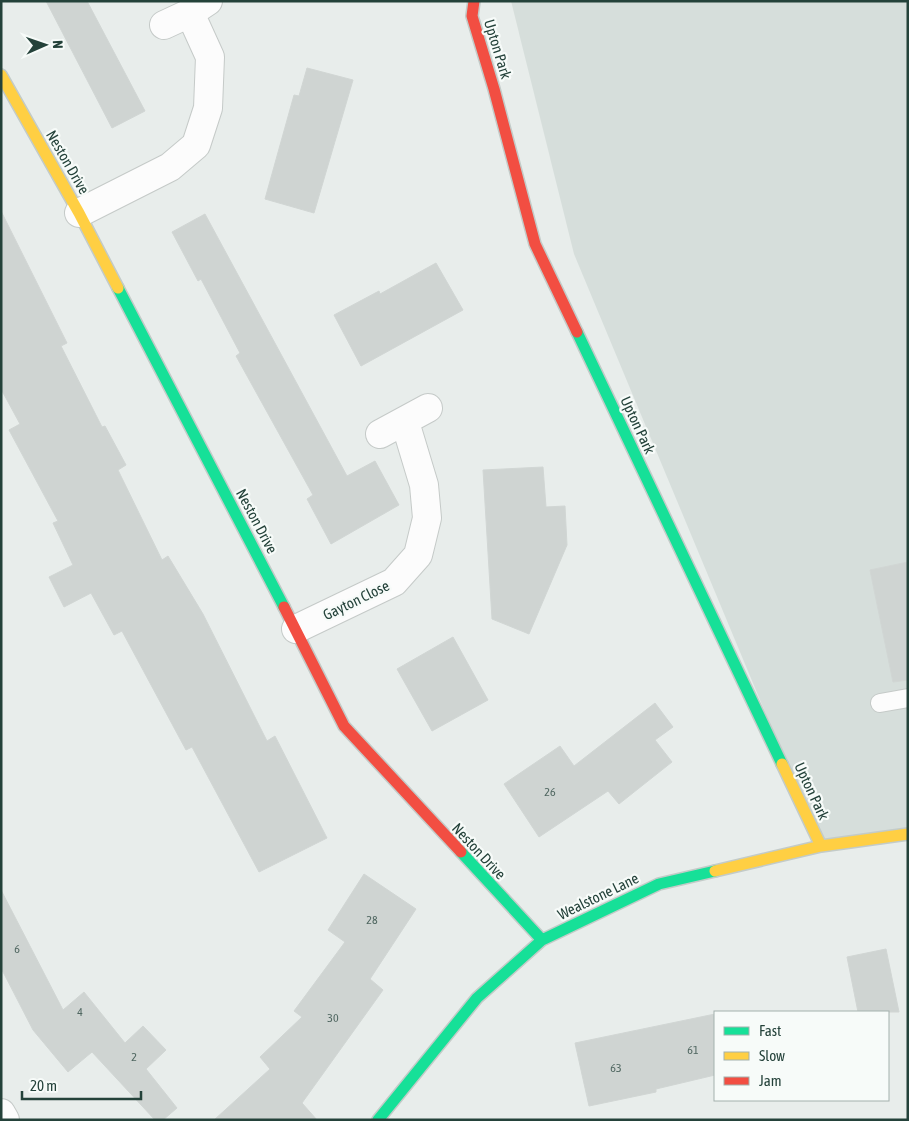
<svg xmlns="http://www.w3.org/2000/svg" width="909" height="1121" font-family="'Asap Condensed',sans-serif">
  <rect width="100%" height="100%" fill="#e8edeb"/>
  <!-- built -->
  <path fill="#d6dedb" d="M 511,1 L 908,1 L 908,834 L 821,846 L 574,254 Z"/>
  <!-- building -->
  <path fill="#cfd4d2" stroke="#d1d6d4" d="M 46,1 L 87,1 L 145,111 L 112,128 Z
    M 307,68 L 353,80 L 314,213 L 265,199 L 294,95 L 299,96 Z
    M 1,211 L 67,343 L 61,346 L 102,427 L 105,426 L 126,465 L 118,470 L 162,560 L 168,556 L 203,614 L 267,741 L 275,736 L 327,838 L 259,872 L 192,747 L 186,750 L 122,631 L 114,635 L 91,593 L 64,607 L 49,577 L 73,565 L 53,523 L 58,521 L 9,430 L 20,424 L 1,389 Z
    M 205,214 L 347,476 L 375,461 L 399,505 L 331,544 L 307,499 L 313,495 L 236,356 L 240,353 L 201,279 L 198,281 L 172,232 Z
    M 436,263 L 463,310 L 361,366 L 334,315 L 379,291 L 380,294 Z
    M 543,467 L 546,507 L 565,506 L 567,545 L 529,634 L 492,619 L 483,470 Z
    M 908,562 L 908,680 L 893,682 L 870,570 Z
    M 453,637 L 488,700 L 432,731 L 397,669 Z
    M 655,703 L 673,727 L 655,740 L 672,762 L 619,804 L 608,791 L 539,837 L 504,784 L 560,746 L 574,766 Z
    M 364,874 L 416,909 L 370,979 L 383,990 L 302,1103 L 317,1120 L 214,1120 L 270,1069 L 260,1057 L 302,1017 L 294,1011 L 345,942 L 328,930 Z
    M 1,890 L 63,1010 L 84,992 L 125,1043 L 143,1026 L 166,1050 L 146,1069 L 177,1108 L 163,1120 L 155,1120 L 92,1052 L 68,1072 L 33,1030 L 1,968 Z
    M 886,949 L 899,1012 L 858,1012 L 847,957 Z
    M 715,1014 L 715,1075 L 656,1089 L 656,1092 L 589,1106 L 575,1043 Z"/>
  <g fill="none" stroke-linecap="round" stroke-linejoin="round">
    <defs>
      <path id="lane" d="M 880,703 L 908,698"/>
      <path id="street" d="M 164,25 L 190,13 L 208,1
        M 79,213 L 170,167 L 196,145 L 208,108 L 210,57 L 190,13
        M 380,434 L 428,408
        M 296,629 L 394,582 L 418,555 L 427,518 L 424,485 L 405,422
        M 1,1113 L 5,1120"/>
      <path id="fast" d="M 118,288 L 284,607
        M 577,332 L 782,764
        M 461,852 L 542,940
        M 378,1120 L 477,998 L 542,940 L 659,884 L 715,871"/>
      <path id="slow" d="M 1,75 L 79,213 L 118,288
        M 782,764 L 821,846
        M 715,871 L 821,846 L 908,834"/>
      <path id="jam" d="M 474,1 L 472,16 L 494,89 L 535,244 L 577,332
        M 284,607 L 344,726 L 461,852"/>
    </defs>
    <!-- lane casing -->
    <use href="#lane" stroke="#c5cac8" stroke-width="20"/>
    <!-- street casing -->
    <use href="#street" stroke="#c5cac8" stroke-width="30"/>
    <!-- fast casing -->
    <use href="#fast" stroke="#c3cbc8" stroke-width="14"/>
    <!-- slow casing -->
    <use href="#slow" stroke="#c3cbc8" stroke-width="14"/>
    <!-- jam casing -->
    <use href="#jam" stroke="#c3cbc8" stroke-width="14"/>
    <!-- lane -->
    <use href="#lane" stroke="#fcfcfc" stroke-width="18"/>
    <!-- street -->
    <use href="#street" stroke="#fcfcfc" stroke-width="28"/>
    <!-- fast -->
    <use href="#fast" stroke="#16e098" stroke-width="11"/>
    <!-- slow -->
    <use href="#slow" stroke="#ffcf43" stroke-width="11"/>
    <!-- jam -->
    <use href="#jam" stroke="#f24e42" stroke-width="11"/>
  </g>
  <g text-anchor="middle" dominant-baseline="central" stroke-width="4.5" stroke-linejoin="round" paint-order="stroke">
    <!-- number labels -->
    <g font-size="12" fill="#506761">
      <text x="550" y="792">26</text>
      <text x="372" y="920">28</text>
      <text x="17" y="949">6</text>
      <text x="80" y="1012">4</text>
      <text x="333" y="1018">30</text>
      <text x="693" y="1050">61</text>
      <text x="134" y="1057">2</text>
      <text x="616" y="1068">63</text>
    </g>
    <!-- street labels -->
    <g font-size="15" fill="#24423a" stroke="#f7fbf9">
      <text transform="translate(498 49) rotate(73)">Upton Park</text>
      <text transform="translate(68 162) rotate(60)">Neston Drive</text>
      <text transform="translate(638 425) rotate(65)">Upton Park</text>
      <text transform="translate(257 521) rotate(62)">Neston Drive</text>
      <text transform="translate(356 600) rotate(-26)">Gayton Close</text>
      <text transform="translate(812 791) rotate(65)">Upton Park</text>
      <text transform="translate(479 851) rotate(47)">Neston Drive</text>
      <text transform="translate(598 896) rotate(-26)">Wealstone Lane</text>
    </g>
  </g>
  <!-- border -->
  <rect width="909" height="1121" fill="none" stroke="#24423a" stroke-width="5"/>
  <!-- legend -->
  <rect x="714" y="1011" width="175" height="90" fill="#f7fbf9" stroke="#a3b1ad"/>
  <rect x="724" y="1027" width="25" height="8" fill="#16e098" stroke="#a3b1ad"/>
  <text x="759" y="1036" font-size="15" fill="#24423a">Fast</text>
  <rect x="724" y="1052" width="25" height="8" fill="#ffcf43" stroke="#a3b1ad"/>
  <text x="759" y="1061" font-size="15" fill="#24423a">Slow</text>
  <rect x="724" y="1077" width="25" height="8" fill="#f24e42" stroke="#a3b1ad"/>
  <text x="759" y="1086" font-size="15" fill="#24423a">Jam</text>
  <!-- north arrow -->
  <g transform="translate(45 45) rotate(88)" stroke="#f7fbf9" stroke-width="4" paint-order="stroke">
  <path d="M0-4L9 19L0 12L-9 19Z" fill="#24423a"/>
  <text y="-8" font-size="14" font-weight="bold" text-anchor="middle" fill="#24423a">N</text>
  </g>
  <!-- scale -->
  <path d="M22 1091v8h119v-8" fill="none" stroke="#24423a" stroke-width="2.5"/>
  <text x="30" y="1091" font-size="15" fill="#24423a" stroke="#f7fbf9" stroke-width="4" paint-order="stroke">20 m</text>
</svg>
